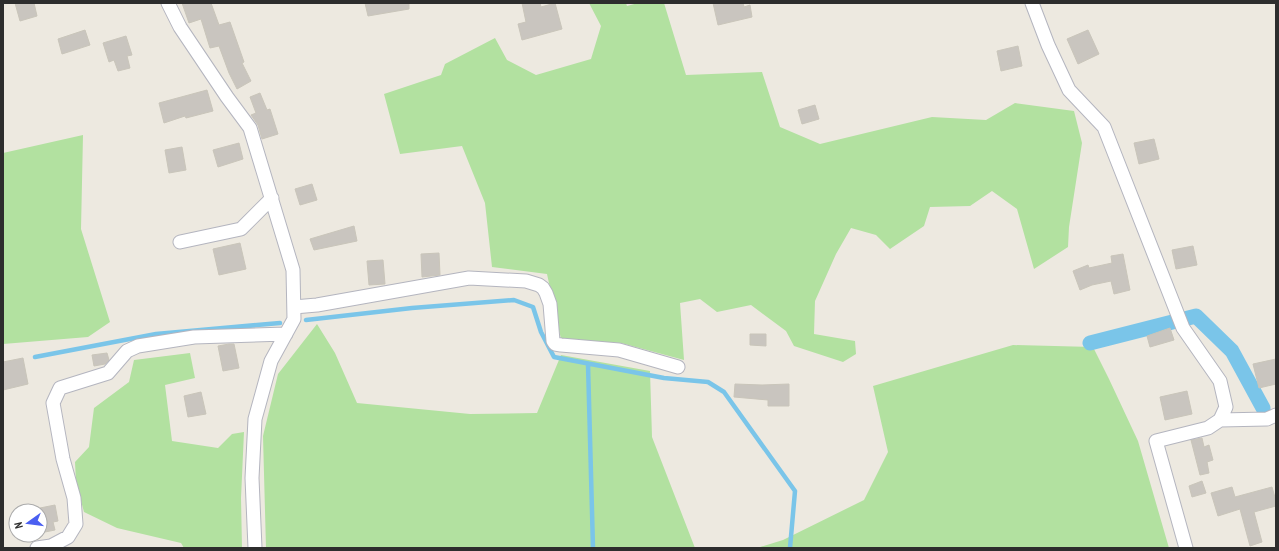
<svg xmlns="http://www.w3.org/2000/svg" width="1279" height="551" font-family="'PT Sans Narrow',sans-serif">
  <rect width="100%" height="100%" fill="#ede9e0"/>
  <!-- green -->
  <path fill="#b2e1a0" d="M 589,3 L 626,3 L 627,6 L 638,3 L 664,3 L 686,75 L 762,72 L 780,127 L 820,144 L 932,117 L 986,120 L 1015,103 L 1074,111 L 1082,143 L 1069,227 L 1068,247 L 1034,269 L 1017,209 L 992,191 L 970,206 L 930,207 L 924,226 L 890,249 L 876,235 L 851,228 L 836,254 L 815,301 L 814,334 L 855,341 L 856,354 L 843,362 L 794,346 L 786,331 L 751,305 L 717,312 L 700,299 L 680,303 L 684,360 L 621,343 L 561,339 L 547,274 L 492,267 L 485,203 L 462,146 L 400,154 L 384,94 L 441,75 L 445,64 L 495,38 L 507,60 L 536,75 L 591,59 L 601,26 Z
    M 83,135 L 81,229 L 110,322 L 88,337 L 3,344 L 3,153 Z
    M 317,324 L 335,353 L 357,403 L 470,414 L 537,413 L 561,355 L 650,371 L 652,437 L 695,548 L 266,548 L 263,436 L 278,374 Z
    M 1013,345 L 1093,347 L 1109,379 L 1138,441 L 1169,548 L 757,548 L 783,540 L 864,500 L 888,452 L 873,386 Z
    M 190,353 L 195,378 L 165,385 L 172,441 L 218,448 L 232,434 L 244,432 L 241,498 L 242,548 L 184,548 L 181,543 L 117,528 L 84,512 L 76,482 L 75,462 L 89,447 L 94,408 L 129,382 L 134,360 Z"/>
  <g fill="none" stroke-linecap="round" stroke-linejoin="round">
    <!-- stream -->
    <path stroke="#7ac5e9" stroke-width="4.5" d="M 306,320 L 412,308 L 514,300 L 533,307 L 541,332 L 554,357 L 664,378 L 708,382 L 724,392 L 795,491 L 790,548
      M 35,357 L 156,334 L 280,323
      M 588,364 L 593,548"/>
    <!-- canal -->
    <path stroke="#7ac5e9" stroke-width="15" d="M 1090,343 L 1196,316 L 1232,351 L 1263,408"/>
  </g>
  <!-- building -->
  <path fill="#c9c5bf" stroke="#c9c5ba" d="M 15,3 L 34,3 L 37,16 L 20,21 Z
    M 182,3 L 211,3 L 219,25 L 230,22 L 244,62 L 242,63 L 251,81 L 237,89 L 229,73 L 219,46 L 210,48 L 201,19 L 189,23 Z
    M 365,3 L 409,3 L 409,9 L 368,16 Z
    M 522,3 L 540,3 L 541,7 L 555,3 L 562,29 L 522,40 L 518,24 L 526,22 Z
    M 713,3 L 743,3 L 744,7 L 750,5 L 752,17 L 718,25 Z
    M 85,30 L 90,45 L 62,54 L 58,39 Z
    M 1088,30 L 1099,54 L 1078,64 L 1067,39 Z
    M 126,36 L 132,55 L 127,56 L 130,68 L 118,71 L 114,60 L 109,62 L 103,43 Z
    M 1018,46 L 1022,66 L 1001,71 L 997,51 Z
    M 207,90 L 213,111 L 186,118 L 185,116 L 164,123 L 159,103 Z
    M 260,93 L 267,110 L 270,109 L 278,134 L 262,139 L 258,125 L 251,115 L 256,113 L 250,97 Z
    M 815,105 L 819,119 L 802,124 L 798,110 Z
    M 1154,139 L 1159,159 L 1139,164 L 1134,143 Z
    M 239,143 L 243,159 L 218,167 L 213,150 Z
    M 182,147 L 186,170 L 169,173 L 165,150 Z
    M 312,184 L 317,200 L 300,205 L 295,189 Z
    M 354,226 L 357,241 L 314,250 L 310,239 Z
    M 240,243 L 246,269 L 219,275 L 213,249 Z
    M 1193,246 L 1197,265 L 1176,269 L 1172,250 Z
    M 439,253 L 440,275 L 422,277 L 421,254 Z
    M 1123,254 L 1130,290 L 1114,294 L 1111,281 L 1092,285 L 1080,290 L 1073,271 L 1088,265 L 1089,268 L 1112,263 L 1111,256 Z
    M 383,260 L 385,284 L 369,285 L 367,261 Z
    M 1170,328 L 1174,340 L 1150,347 L 1147,336 Z
    M 750,334 L 766,334 L 766,346 L 750,345 Z
    M 229,344 L 234,344 L 239,368 L 223,371 L 218,346 Z
    M 107,353 L 109,360 L 105,364 L 94,366 L 92,355 Z
    M 23,358 L 28,384 L 3,390 L 3,362 Z
    M 1276,359 L 1276,384 L 1259,388 L 1253,364 Z
    M 735,384 L 762,385 L 789,384 L 789,406 L 768,406 L 768,400 L 734,397 Z
    M 1187,391 L 1192,414 L 1165,420 L 1160,397 Z
    M 201,392 L 206,414 L 188,417 L 184,396 Z
    M 1202,438 L 1204,447 L 1209,445 L 1213,460 L 1207,462 L 1209,473 L 1200,475 L 1191,440 Z
    M 1202,481 L 1206,493 L 1192,497 L 1189,486 Z
    M 1232,487 L 1235,497 L 1272,487 L 1276,501 L 1276,506 L 1254,512 L 1262,542 L 1250,546 L 1240,509 L 1218,516 L 1211,493 Z
    M 55,505 L 58,521 L 53,522 L 55,530 L 40,533 L 40,508 Z"/>
  <g fill="none" stroke-linecap="round" stroke-linejoin="round">
    <defs>
      <path id="minor" d="M 168,3 L 180,27 L 227,97 L 250,128 L 293,270 L 294,319 L 271,361 L 255,419 L 252,478 L 255,548
        M 1032,3 L 1048,45 L 1069,90 L 1104,127 L 1183,328 L 1220,381 L 1226,407 L 1220,420 L 1208,428 L 1156,441 L 1186,548
        M 180,242 L 241,229 L 272,198
        M 294,307 L 317,305 L 469,278 L 526,281 L 539,285 L 543,288 L 546,293 L 550,304 L 553,341 L 555,344 L 561,345 L 619,350 L 678,367
        M 1220,420 L 1267,419 L 1276,415
        M 37,548 L 51,546 L 68,537 L 76,524 L 74,498 L 63,459 L 53,403 L 60,388 L 108,373 L 127,351 L 138,346 L 194,337 L 286,334"/>
    </defs>
    <!-- minor casing -->
    <use href="#minor" stroke="#b4b5bf" stroke-width="15"/>
    <!-- minor -->
    <use href="#minor" stroke="#fff" stroke-width="13"/>
  </g>
  <!-- border -->
  <rect width="1279" height="551" fill="none" stroke="#2d2d2d" stroke-width="8"/>
  <!-- north arrow -->
  <g transform="translate(28 523) rotate(256)"><circle r="19" fill="#ffffff" stroke="#ababab"/>
  <path d="M0-3L7 15L0 10L-7 15Z" fill="#4a5ff1"/>
  <text y="-6" font-size="11" font-weight="bold" text-anchor="middle" fill="#2d2d2d">N</text>
  </g>
</svg>
